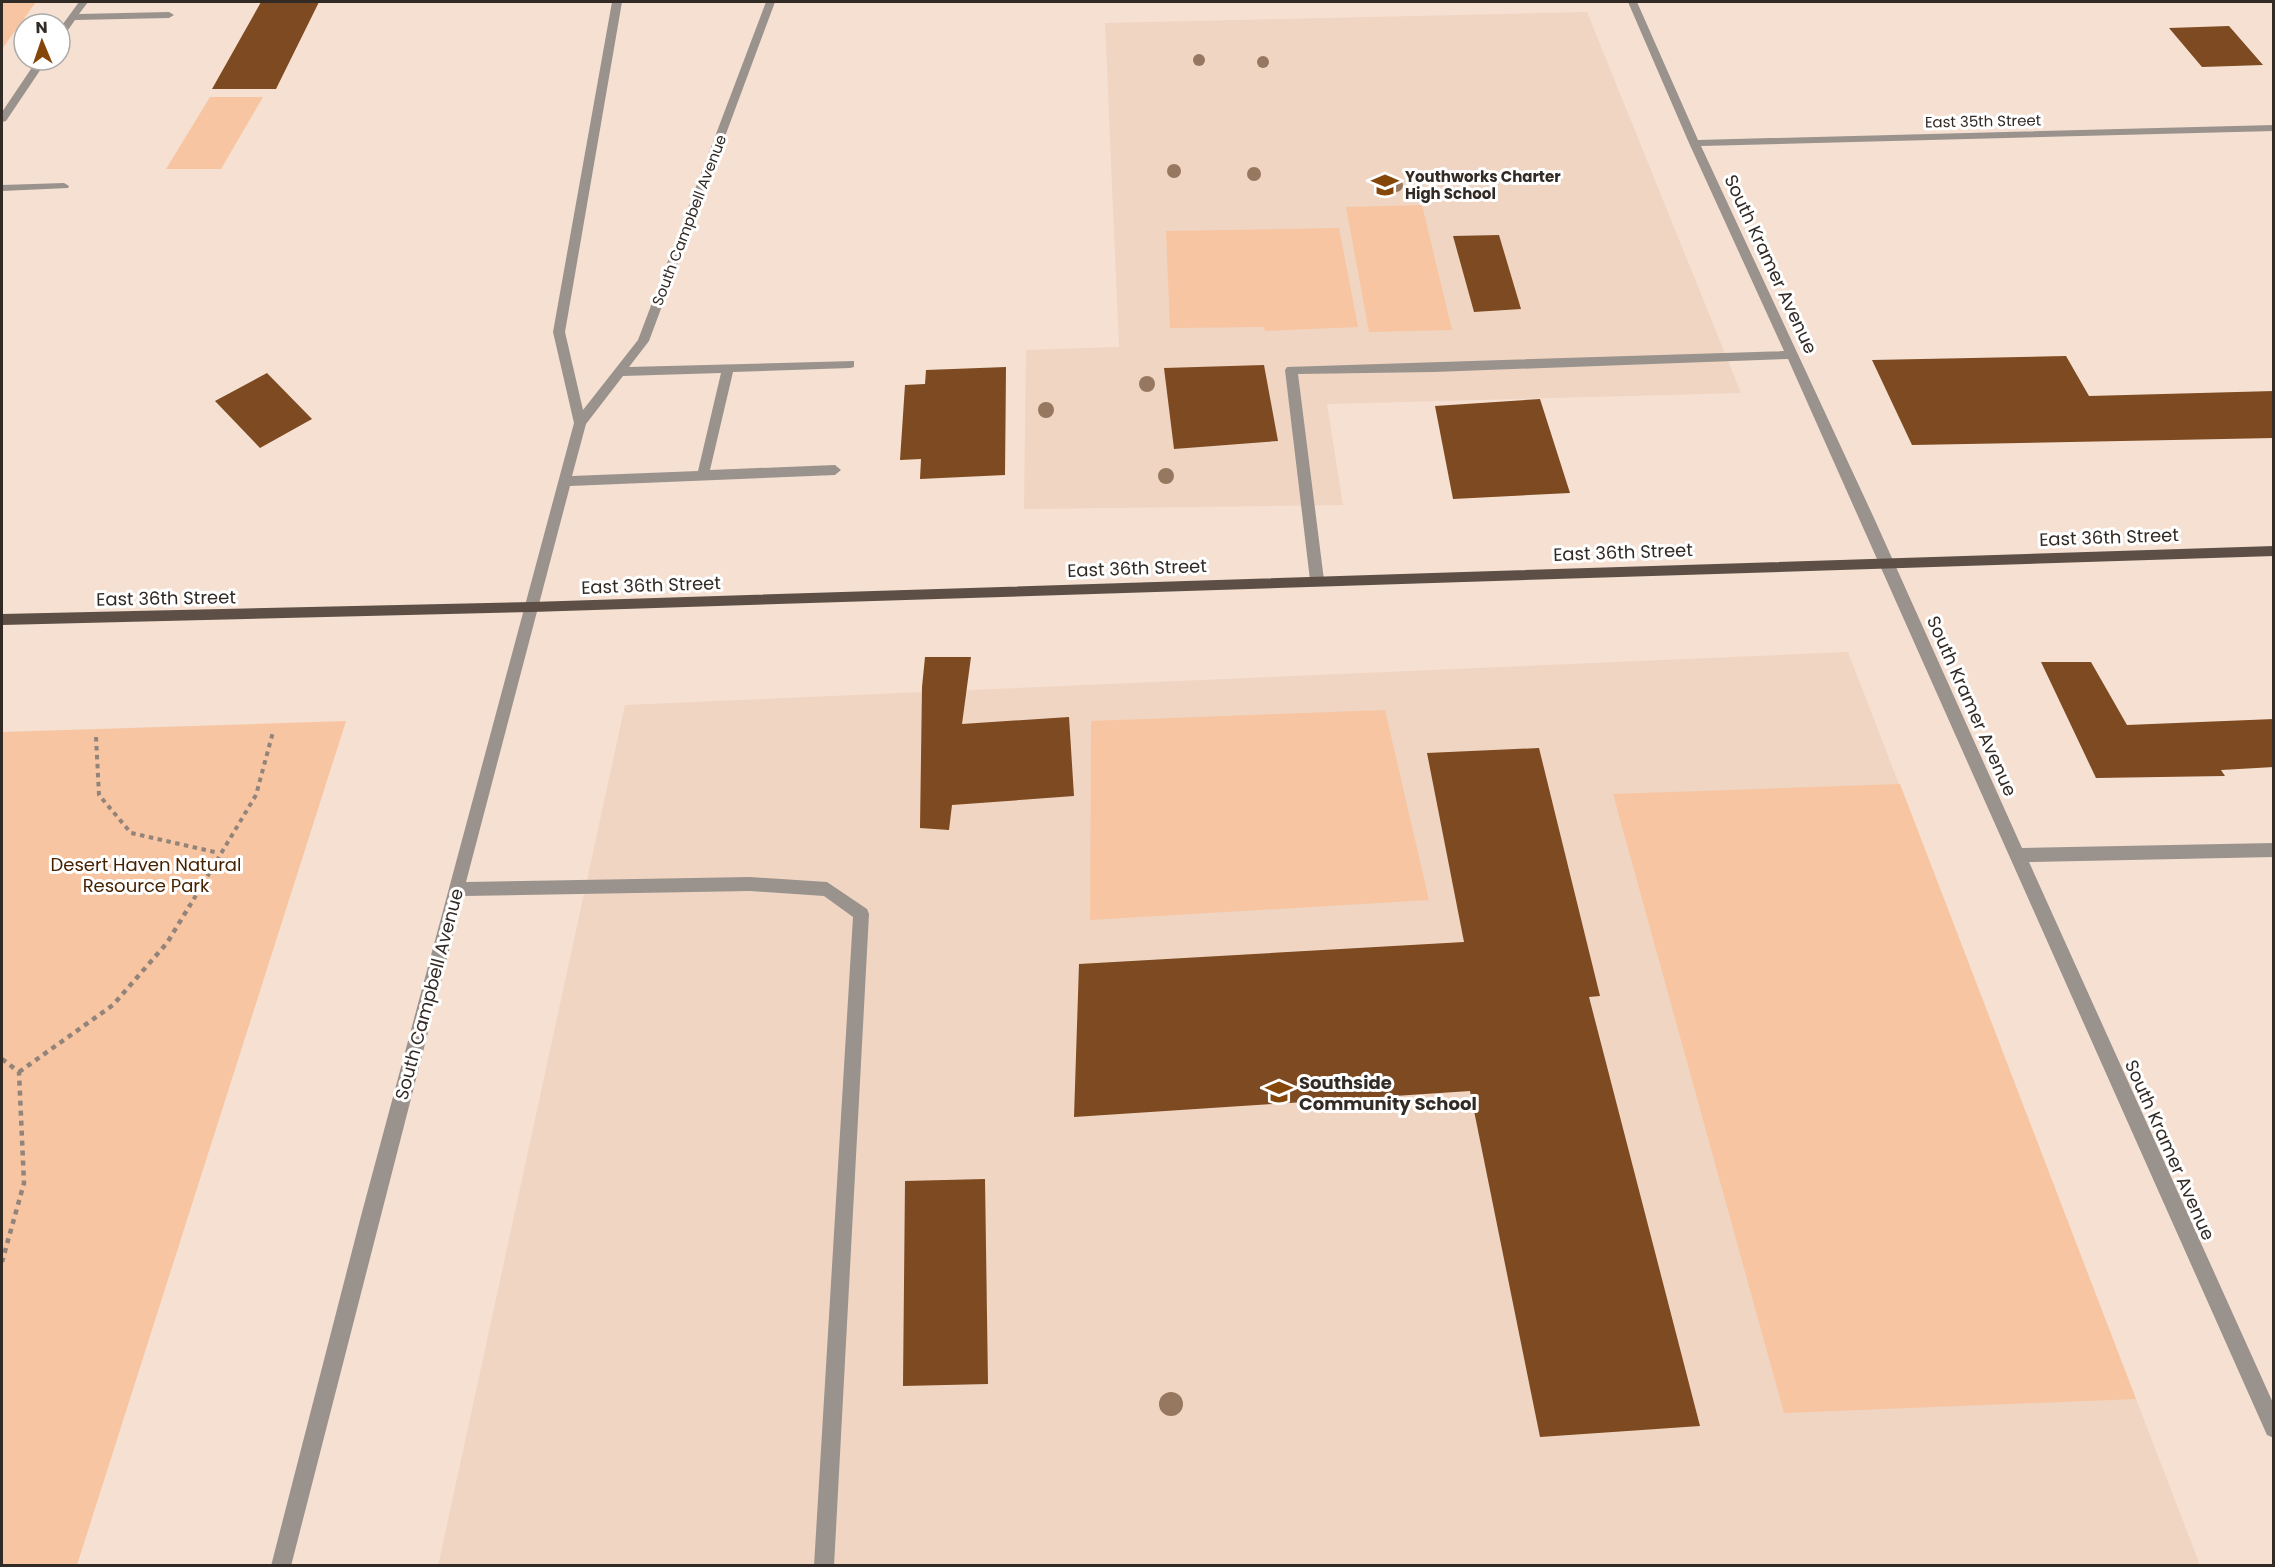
<svg xmlns="http://www.w3.org/2000/svg" width="2275" height="1567" font-family="Poppins,sans-serif">
  <rect width="100%" height="100%" fill="#f5e0d2"/>
  <!-- built -->
  <path fill="#f0d5c2" d="M 1587,12 L 1741,393 L 1327,404 L 1343,505 L 1024,509 L 1026,350 L 1119,347 L 1105,23 Z
    M 1848,652 L 2200,1565 L 438,1566 L 625,705 Z"/>
  <!-- green -->
  <path fill="#f7c5a1" d="M 2,2 L 36,2 L 2,49 Z
    M 210,97 L 263,97 L 221,169 L 166,169 Z
    M 1422,205 L 1452,330 L 1369,332 L 1346,207 Z
    M 1339,228 L 1358,327 L 1265,331 L 1264,327 L 1170,328 L 1166,231 Z
    M 1385,710 L 1429,900 L 1090,920 L 1091,721 Z
    M 346,721 L 77,1565 L 2,1565 L 2,732 Z
    M 1900,784 L 2136,1399 L 1784,1413 L 1613,794 Z"/>
  <!-- building -->
  <path fill="#7d4a21" d="M 261,2 L 319,2 L 276,89 L 212,89 Z
    M 2229,26 L 2263,65 L 2202,67 L 2169,28 Z
    M 1499,235 L 1521,309 L 1474,312 L 1453,236 Z
    M 2066,356 L 2089,396 L 2274,391 L 2274,438 L 1912,445 L 1872,360 Z
    M 1264,365 L 1278,441 L 1174,449 L 1164,368 Z
    M 1006,367 L 1005,475 L 920,479 L 921,459 L 900,460 L 905,385 L 925,384 L 926,370 Z
    M 267,373 L 312,419 L 260,448 L 215,401 Z
    M 1540,399 L 1570,493 L 1453,499 L 1435,406 Z
    M 925,657 L 971,657 L 962,724 L 1069,717 L 1074,796 L 952,805 L 949,830 L 920,828 L 922,687 Z
    M 2041,662 L 2091,662 L 2127,725 L 2274,719 L 2274,767 L 2221,770 L 2225,776 L 2096,778 Z
    M 1539,748 L 1600,996 L 1589,997 L 1700,1426 L 1540,1437 L 1470,1091 L 1074,1117 L 1079,964 L 1464,942 L 1427,753 Z
    M 985,1179 L 988,1384 L 903,1386 L 905,1181 Z"/>
  <g fill="none" stroke-linecap="round" stroke-linejoin="round">
    <!-- path-far1 -->
    <path stroke="#92847a" stroke-width="4" stroke-dasharray="4.5 4.5" stroke-linecap="butt" d="M 96,737 L 99,795 L 131,833 L 219,853
      M 189,907 L 256,795 L 273,732"/>
    <!-- path -->
    <path stroke="#92847a" stroke-width="4.5" stroke-dasharray="5 5" stroke-linecap="butt" d="M 2,1059 L 19,1072 L 24,1183 L 2,1262
      M 19,1072 L 113,1005 L 167,943 L 190,905"/>
    <!-- minor -->
    <path fill="#9a928c" fill-rule="evenodd" d="M 79,2 L 88,2 L 79,14 L 169,12 L 174,15 L 169,18 L 75,20 L 63,37 L 60,38 L 60,28 Z
      M 612,2 L 622,2 L 565,332 L 583,410 L 638,340 L 766,2 L 775,2 L 649,341 L 629,367 L 854,361 L 854,367 L 850,368 L 733,372 L 710,470 L 835,465 L 841,470 L 835,475 L 570,486 L 466,882 L 750,877 L 827,882 L 867,909 L 869,914 L 834,1566 L 814,1566 L 853,917 L 824,896 L 750,891 L 463,896 L 291,1566 L 271,1566 L 361,1216 L 574,423 L 553,332 ZM 721,373 L 698,471 L 572,476 L 586,424 L 623,376 Z
      M 1628,2 L 1637,2 L 1698,140 L 2274,125 L 2274,131 L 1701,146 L 1874,518 L 2022,848 L 2274,843 L 2274,857 L 2029,862 L 2274,1405 L 2274,1438 L 2267,1435 L 1788,359 L 1434,372 L 1298,374 L 1324,580 L 1317,585 L 1310,580 L 1285,370 L 1287,367 L 1784,351 L 1689,143 Z
      M 37,60 L 47,60 L 6,121 L 2,122 L 2,112 Z
      M 64,183 L 69,186 L 68,188 L 2,191 L 2,185 Z"/>
    <!-- major -->
    <path fill="#5d4f45" fill-rule="evenodd" d="M 2274,546 L 2274,556 L 532,612 L 2,625 L 2,614 L 532,602 Z"/>
  </g>
  <!-- trees -->
  <g fill="#95785f">
    <circle cx="1199" cy="60" r="6"/>
    <circle cx="1263" cy="62" r="6"/>
    <circle cx="1174" cy="171" r="7"/>
    <circle cx="1254" cy="174" r="7"/>
    <circle cx="1396" cy="185" r="7"/>
    <circle cx="1147" cy="384" r="8"/>
    <circle cx="1046" cy="410" r="8"/>
    <circle cx="1166" cy="476" r="8"/>
    <circle cx="1171" cy="1404" r="12"/>
  </g>
  <!-- icons -->
  <defs>
    <symbol id="school-bare" viewBox="-9 -9 18 18"><path d="M0-5L7-2L0 1L-7-2ZM-4 1L0 2.5L4 1V4Q0 6-4 4Z" fill="#854609" stroke="#fff" stroke-width="2.5" paint-order="stroke"/></symbol>
  </defs>
  <g fill-rule="evenodd">
    <use href="#school-bare" x="1366" y="166" width="38" height="38"/>
    <use href="#school-bare" x="1260" y="1073" width="38" height="38"/>
  </g>
  <g text-anchor="middle" dominant-baseline="central" stroke-width="6" stroke-linejoin="round" paint-order="stroke">
    <!-- far-street labels -->
    <g font-size="15" fill="#322a25" stroke="#fff">
      <text transform="translate(1983 121) rotate(-1)">East 35th Street</text>
      <text transform="translate(689 220) rotate(-69)">South Campbell Avenue</text>
    </g>
    <!-- far-poi labels -->
    <g font-size="15" font-weight="bold" fill="#322a25" stroke="#fff" text-anchor="start">
      <text x="1405" y="176">Youthworks Charter<tspan x="1405" dy="17">High School</tspan></text>
    </g>
    <!-- street labels -->
    <g font-size="18" fill="#322a25" stroke="#fff">
      <text transform="translate(1771 264) rotate(65)">South Kramer Avenue</text>
      <text transform="translate(2109 537) rotate(-2)">East 36th Street</text>
      <text transform="translate(1623 552) rotate(-2)">East 36th Street</text>
      <text transform="translate(1137 568) rotate(-2)">East 36th Street</text>
      <text transform="translate(651 585) rotate(-2)">East 36th Street</text>
      <text transform="translate(166 598) rotate(-1)">East 36th Street</text>
      <text transform="translate(1972 706) rotate(66)">South Kramer Avenue</text>
      <text transform="translate(429 994) rotate(-75)">South Campbell Avenue</text>
      <text transform="translate(2170 1150) rotate(66)">South Kramer Avenue</text>
    </g>
    <!-- park labels -->
    <g font-size="18" fill="#472201" stroke="#fff">
      <text x="146" y="864">Desert Haven Natural<tspan x="146" dy="21">Resource Park</tspan></text>
    </g>
    <!-- poi labels -->
    <g font-size="18" font-weight="bold" fill="#322a25" stroke="#fff" text-anchor="start">
      <text x="1299" y="1082">Southside<tspan x="1299" dy="21">Community School</tspan></text>
    </g>
  </g>
  <!-- border -->
  <rect width="2275" height="1567" fill="none" stroke="#322a25" stroke-width="6"/>
  <!-- north arrow -->
  <g transform="translate(42 42) rotate(358)"><circle r="28" fill="#ffffff" stroke="#adaaa8" stroke-width="1.5"/>
  <path d="M0-4.5L10 22L0 15L-10 22Z" fill="#854609"/>
  <text y="-9" font-size="16" font-weight="bold" text-anchor="middle" fill="#322a25">N</text>
  </g>
</svg>
